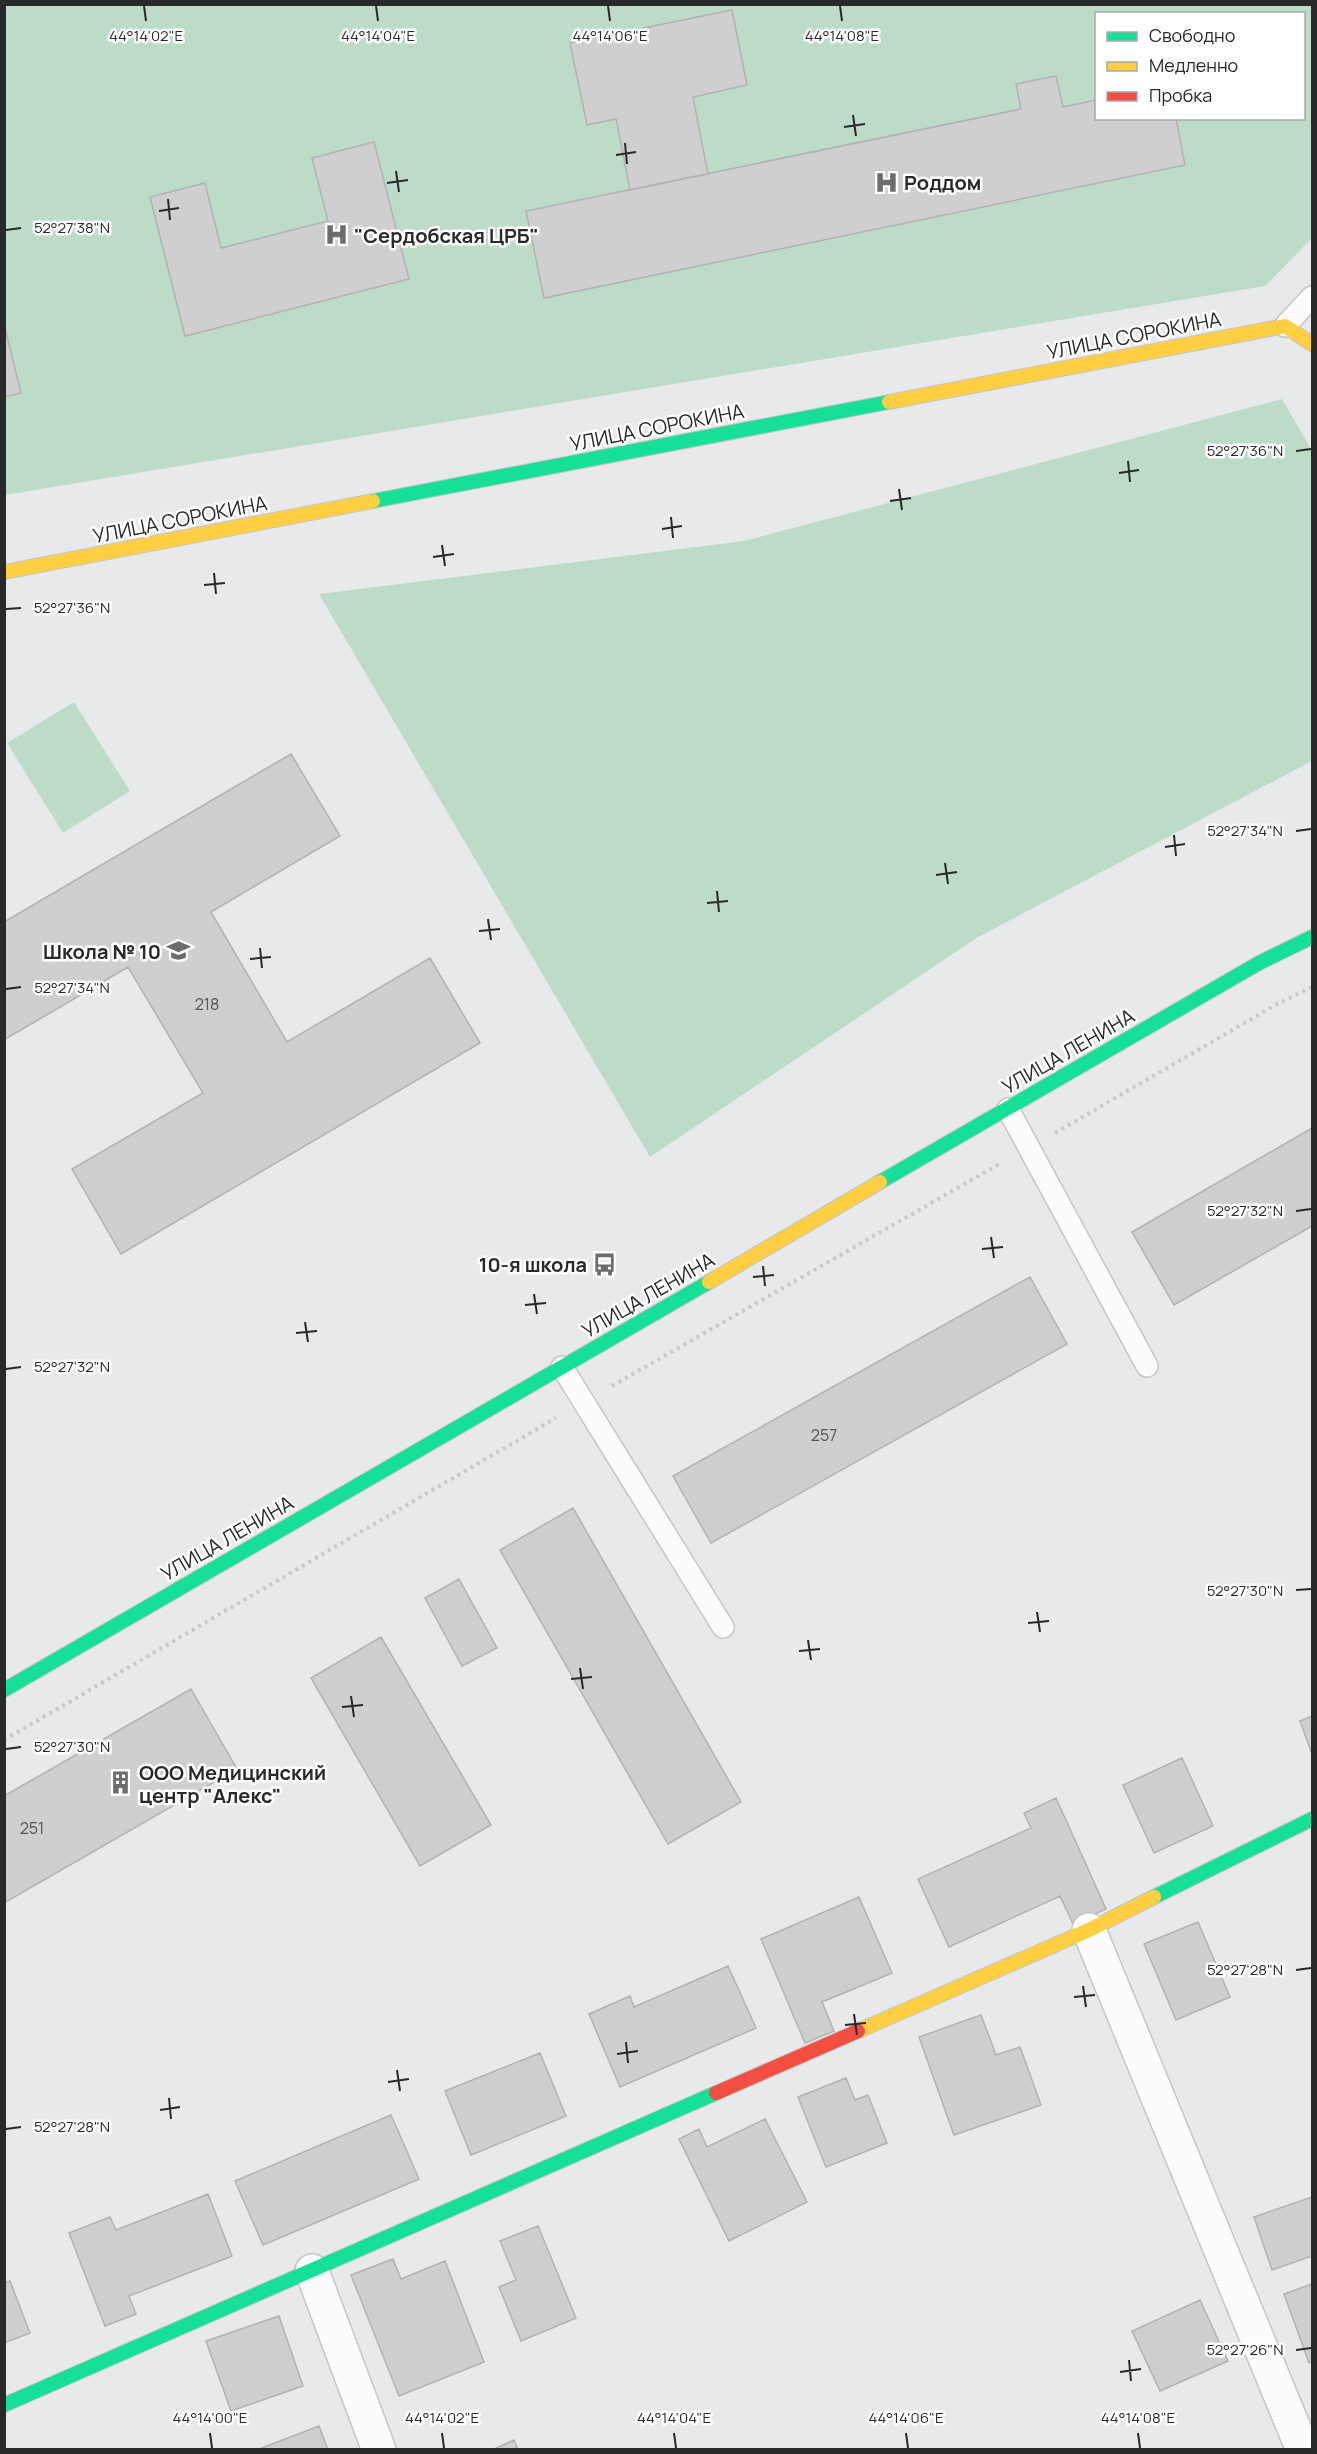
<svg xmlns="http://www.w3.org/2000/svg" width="1317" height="2454" font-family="Manrope,sans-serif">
  <rect width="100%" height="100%" fill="#e8e9ea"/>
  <!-- green -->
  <path fill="#bcdcc7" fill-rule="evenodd" d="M 5,5 L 1312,5 L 1312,238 L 1265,286 L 5,495 ZM 1096,14 L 1304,14 L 1304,118 L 1096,118 Z
    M 1282,399 L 1312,451 L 1312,761 L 978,937 L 650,1157 L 319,594 L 744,541 Z
    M 74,702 L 130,791 L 63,833 L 7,743 Z"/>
  <!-- building -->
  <path fill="#cfcfd1" stroke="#b2b2b4" stroke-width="1.5" d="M 732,10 L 747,85 L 693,97 L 708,174 L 630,190 L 616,119 L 587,125 L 570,43 Z
    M 1056,76 L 1063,107 L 1096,100 L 1096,118 L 1176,118 L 1185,165 L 544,298 L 526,211 L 1021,109 L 1016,84 Z
    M 374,142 L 409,279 L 185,336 L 150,197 L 205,183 L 221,248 L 328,221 L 312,158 Z
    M 4,324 L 21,393 L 4,397 Z
    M 291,754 L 340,836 L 211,912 L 287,1042 L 430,958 L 480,1043 L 121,1254 L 72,1169 L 203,1093 L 128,967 L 4,1040 L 4,922 Z
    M 1312,1128 L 1312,1226 L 1174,1305 L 1132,1232 Z
    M 1030,1277 L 1067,1344 L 711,1543 L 673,1476 Z
    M 573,1508 L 741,1802 L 668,1844 L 500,1550 Z
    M 459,1579 L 497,1648 L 462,1666 L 425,1598 Z
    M 381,1637 L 491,1825 L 420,1866 L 311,1678 Z
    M 191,1689 L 237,1769 L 4,1903 L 4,1796 Z
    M 1312,1716 L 1312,1754 L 1300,1721 Z
    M 1182,1758 L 1213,1826 L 1154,1853 L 1123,1785 Z
    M 1056,1798 L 1106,1909 L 1073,1924 L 1060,1896 L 949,1947 L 918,1879 L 1031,1828 L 1024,1813 Z
    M 859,1897 L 892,1973 L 822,2002 L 834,2031 L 805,2043 L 761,1939 Z
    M 1198,1922 L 1230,1997 L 1176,2020 L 1144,1944 Z
    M 728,1966 L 756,2028 L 620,2087 L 589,2014 L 630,1996 L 634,2007 Z
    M 981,2015 L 996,2055 L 1020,2047 L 1041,2105 L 954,2135 L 919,2037 Z
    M 540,2053 L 566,2116 L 471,2155 L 445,2091 Z
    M 846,2078 L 855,2100 L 868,2095 L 887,2143 L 826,2167 L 798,2097 Z
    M 391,2115 L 419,2179 L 263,2245 L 235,2181 Z
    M 765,2119 L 807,2202 L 729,2241 L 679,2139 L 699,2129 L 707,2147 Z
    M 208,2194 L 232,2256 L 129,2296 L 136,2314 L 105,2326 L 69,2233 L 110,2217 L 116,2230 Z
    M 1312,2197 L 1312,2256 L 1272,2270 L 1254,2217 Z
    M 538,2226 L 576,2318 L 521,2341 L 499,2287 L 516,2280 L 500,2241 Z
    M 393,2259 L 401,2279 L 445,2261 L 484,2362 L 399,2396 L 351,2275 Z
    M 10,2281 L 30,2333 L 4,2343 L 4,2283 Z
    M 1312,2284 L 1312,2362 L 1309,2363 L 1284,2294 Z
    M 1200,2300 L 1228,2361 L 1160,2391 L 1132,2331 Z
    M 279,2316 L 303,2386 L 231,2411 L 206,2341 Z
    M 319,2426 L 328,2450 L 259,2449 Z
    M 514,2440 L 518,2450 L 492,2450 Z"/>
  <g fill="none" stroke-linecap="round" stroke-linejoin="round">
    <defs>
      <path id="lane" d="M 1285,326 L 1312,297
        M 1008,1109 L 1147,1366
        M 562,1367 L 723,1627"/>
      <path id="street" d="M 1089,1930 L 1303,2450
        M 312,2271 L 379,2450"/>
      <path id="fast" d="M 373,501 L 889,402
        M 880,1182 L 1259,963 L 1312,937
        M 4,1690 L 709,1282
        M 1154,1897 L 1312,1819
        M 4,2405 L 716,2093"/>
      <path id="slow" d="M 889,402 L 1285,326 L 1312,344
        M 4,572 L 373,501
        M 709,1282 L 880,1182
        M 858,2031 L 1089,1930 L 1154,1897"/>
      <path id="jam" d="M 716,2093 L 858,2031"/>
    </defs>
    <!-- lane casing -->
    <use href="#lane" stroke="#c5c5c6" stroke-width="24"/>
    <!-- street casing -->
    <use href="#street" stroke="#c5c5c6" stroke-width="36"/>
    <!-- fast casing -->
    <use href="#fast" stroke="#c5c5c6" stroke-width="16"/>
    <!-- slow casing -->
    <use href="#slow" stroke="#c5c5c6" stroke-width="16"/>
    <!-- jam casing -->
    <use href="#jam" stroke="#c5c5c6" stroke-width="16"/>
    <!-- path -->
    <path stroke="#c8c8c9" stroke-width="4" stroke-dasharray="3 4.5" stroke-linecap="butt" d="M 1055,1133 L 1279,1003 L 1312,987
      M 612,1386 L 1001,1163
      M 4,1740 L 556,1418"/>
    <!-- lane -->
    <use href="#lane" stroke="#fcfcfc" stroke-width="21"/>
    <!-- street -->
    <use href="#street" stroke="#fcfcfc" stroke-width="33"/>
    <!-- fast -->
    <use href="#fast" stroke="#16e098" stroke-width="14"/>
    <!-- slow -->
    <use href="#slow" stroke="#ffcf43" stroke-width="14"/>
    <!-- jam -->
    <use href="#jam" stroke="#f24e42" stroke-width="14"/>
  </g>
  <!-- ticks -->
  <path fill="none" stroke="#29292a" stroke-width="2" d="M 144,6 L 146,21M 376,6 L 378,21M 608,6 L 610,21M 840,6 L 842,21M 853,115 L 856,136M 844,127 L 865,124M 625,143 L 627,164M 616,155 L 636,152M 396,171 L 399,192M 387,183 L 408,180M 168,199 L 170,220M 159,211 L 179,208M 6,230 L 21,228M 1296,451 L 1311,449M 1128,461 L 1130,482M 1119,473 L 1139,470M 899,489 L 902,510M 890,501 L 911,498M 671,517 L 673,538M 662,529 L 682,526M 442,545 L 445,566M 433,557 L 454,554M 214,573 L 216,594M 204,585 L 225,583M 6,609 L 21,608M 1296,831 L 1311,829M 1174,835 L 1176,856M 1165,847 L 1185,844M 945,863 L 948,884M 936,875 L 957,872M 717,891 L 719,912M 707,903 L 728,901M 488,919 L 491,940M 479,931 L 500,929M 260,948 L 262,968M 250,959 L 271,957M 6,989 L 21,987M 1296,1211 L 1311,1209M 991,1237 L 994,1258M 982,1249 L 1003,1247M 763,1266 L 765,1286M 753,1277 L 774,1275M 534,1294 L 537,1314M 525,1305 L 546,1303M 305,1322 L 308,1342M 296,1333 L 317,1331M 6,1369 L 21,1367M 1296,1590 L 1311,1589M 1037,1612 L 1040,1632M 1028,1623 L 1049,1621M 808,1640 L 811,1660M 799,1651 L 820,1649M 580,1668 L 583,1689M 571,1679 L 592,1677M 351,1696 L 354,1717M 342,1707 L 363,1705M 6,1749 L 21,1747M 1296,1970 L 1311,1968M 1083,1986 L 1086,2007M 1074,1997 L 1095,1995M 854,2014 L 857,2035M 845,2025 L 866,2023M 626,2042 L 628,2063M 617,2054 L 638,2051M 397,2070 L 400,2091M 388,2082 L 409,2079M 169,2098 L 171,2119M 160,2110 L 180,2107M 6,2129 L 21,2127M 1296,2350 L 1311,2348M 1129,2360 L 1131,2381M 1120,2372 L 1141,2369M 210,2433 L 212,2448M 442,2433 L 444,2448M 674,2433 L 676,2448M 906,2433 L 908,2448M 1138,2433 L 1140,2448"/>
  <!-- icons -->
  <defs>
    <symbol id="hospital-bare" viewBox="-9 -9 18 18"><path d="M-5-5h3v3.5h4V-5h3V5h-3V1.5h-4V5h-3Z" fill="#6c6c6d" stroke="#fff" stroke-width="2.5" paint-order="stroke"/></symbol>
    <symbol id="school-bare" viewBox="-9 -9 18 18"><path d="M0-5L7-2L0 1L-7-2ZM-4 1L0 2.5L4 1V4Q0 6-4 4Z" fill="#6c6c6d" stroke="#fff" stroke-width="2.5" paint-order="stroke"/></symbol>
    <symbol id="bus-bare" viewBox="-9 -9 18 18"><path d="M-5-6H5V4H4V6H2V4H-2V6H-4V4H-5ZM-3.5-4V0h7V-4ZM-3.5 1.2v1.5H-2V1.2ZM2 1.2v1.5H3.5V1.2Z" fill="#6c6c6d" stroke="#fff" stroke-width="2.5" paint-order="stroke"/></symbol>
    <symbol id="building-bare" viewBox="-9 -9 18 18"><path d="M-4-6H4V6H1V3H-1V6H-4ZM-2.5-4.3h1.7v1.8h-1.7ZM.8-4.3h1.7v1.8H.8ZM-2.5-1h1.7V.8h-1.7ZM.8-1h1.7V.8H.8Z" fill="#6c6c6d" stroke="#fff" stroke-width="2.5" paint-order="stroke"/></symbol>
  </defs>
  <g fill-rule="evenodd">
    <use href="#hospital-bare" x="870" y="166" width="33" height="33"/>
    <use href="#hospital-bare" x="320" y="218" width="33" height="33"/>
    <use href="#school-bare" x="162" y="934" width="33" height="33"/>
    <use href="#bus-bare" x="588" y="1248" width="33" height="33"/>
    <use href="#building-bare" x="104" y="1766" width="33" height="33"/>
  </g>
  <g text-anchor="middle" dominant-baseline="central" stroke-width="5" stroke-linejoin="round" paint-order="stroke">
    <!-- number labels -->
    <g font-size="16" fill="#545456">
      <text x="207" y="1004">218</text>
      <text x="824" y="1435">257</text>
      <text x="32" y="1828">251</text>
    </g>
    <!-- poi labels -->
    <g font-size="20" font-weight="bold" fill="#29292a" stroke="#fff" text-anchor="start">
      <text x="904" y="182">Роддом</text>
      <text x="354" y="235">"Сердобская ЦРБ"</text>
      <text x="161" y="951" text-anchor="end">Школа № 10</text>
      <text x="587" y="1264" text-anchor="end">10-я школа</text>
      <text x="139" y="1772">ООО Медицинский<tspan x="139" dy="23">центр "Алекс"</tspan></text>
    </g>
    <!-- street labels -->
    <g font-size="20" fill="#29292a" stroke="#fff">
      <text transform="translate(1134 335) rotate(-11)">УЛИЦА СОРОКИНА</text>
      <text transform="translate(657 427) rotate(-11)">УЛИЦА СОРОКИНА</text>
      <text transform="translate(180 519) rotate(-11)">УЛИЦА СОРОКИНА</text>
      <text transform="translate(1068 1051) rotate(-30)">УЛИЦА ЛЕНИНА</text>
      <text transform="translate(648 1295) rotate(-30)">УЛИЦА ЛЕНИНА</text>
      <text transform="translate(227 1538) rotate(-30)">УЛИЦА ЛЕНИНА</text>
    </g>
  </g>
  <g font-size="15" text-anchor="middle" fill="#29292a" stroke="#fff" stroke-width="5" stroke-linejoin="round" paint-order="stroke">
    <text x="146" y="41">44°14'02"E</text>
    <text x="378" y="41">44°14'04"E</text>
    <text x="610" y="41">44°14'06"E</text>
    <text x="842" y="41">44°14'08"E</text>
    <text x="72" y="233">52°27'38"N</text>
    <text x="1245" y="456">52°27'36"N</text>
    <text x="72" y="613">52°27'36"N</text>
    <text x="1245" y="836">52°27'34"N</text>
    <text x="72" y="993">52°27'34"N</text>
    <text x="1245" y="1216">52°27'32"N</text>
    <text x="72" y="1372">52°27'32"N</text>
    <text x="1245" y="1596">52°27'30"N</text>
    <text x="72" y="1752">52°27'30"N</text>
    <text x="1245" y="1975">52°27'28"N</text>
    <text x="72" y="2132">52°27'28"N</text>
    <text x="1245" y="2355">52°27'26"N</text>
    <text x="210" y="2423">44°14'00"E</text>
    <text x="442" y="2423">44°14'02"E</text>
    <text x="674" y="2423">44°14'04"E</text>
    <text x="906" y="2423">44°14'06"E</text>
    <text x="1138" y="2423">44°14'08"E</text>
  </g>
  <!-- border -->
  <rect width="1317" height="2454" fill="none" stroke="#29292a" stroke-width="12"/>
  <!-- legend -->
  <rect x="1095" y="12" width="210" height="108" fill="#ffffff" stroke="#a9a9aa" stroke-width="1.5"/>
  <rect x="1107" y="32" width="30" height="9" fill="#16e098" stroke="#a9a9aa" stroke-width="1.5"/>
  <text x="1149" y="42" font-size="18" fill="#29292a">Свободно</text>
  <rect x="1107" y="62" width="30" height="9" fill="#ffcf43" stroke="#a9a9aa" stroke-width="1.5"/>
  <text x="1149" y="72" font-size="18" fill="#29292a">Медленно</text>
  <rect x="1107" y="92" width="30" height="9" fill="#f24e42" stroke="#a9a9aa" stroke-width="1.5"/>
  <text x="1149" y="102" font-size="18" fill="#29292a">Пробка</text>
</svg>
